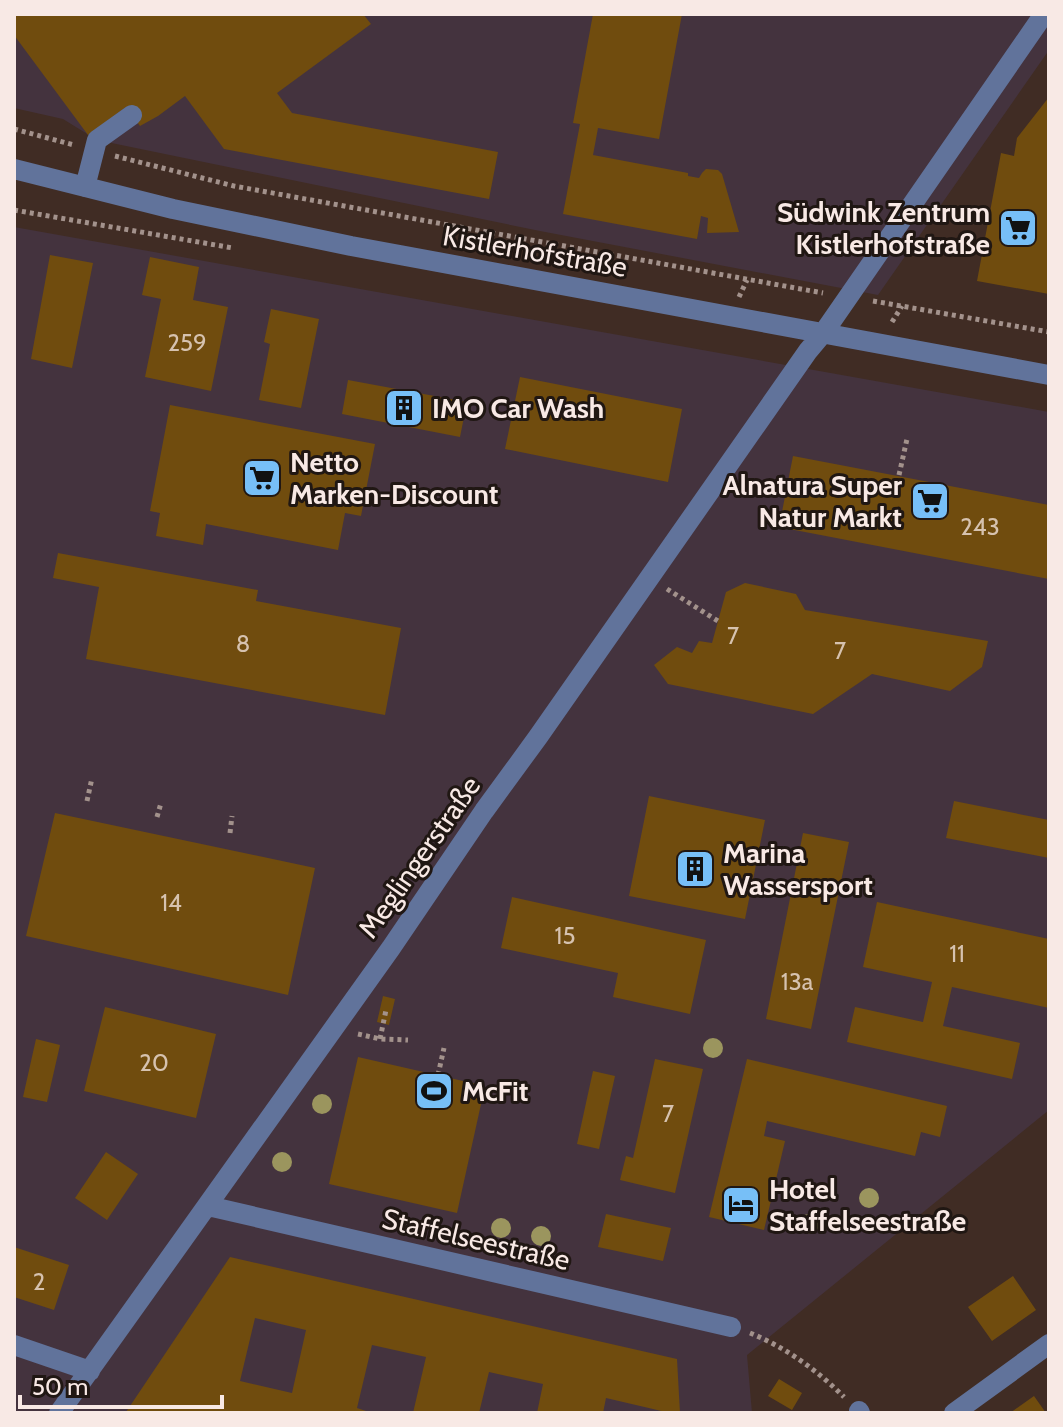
<svg xmlns="http://www.w3.org/2000/svg" width="1063" height="1427" font-family="Cabin,sans-serif">
  <rect width="100%" height="100%" fill="#402c24"/>
  <!-- commercial -->
  <path fill="#44333e" d="M 14,14 L 1049,14 L 1049,50 L 878,295 L 540,231 L 97,140 L 63,119 L 14,108 Z
    M 14,227 L 1049,412 L 1049,1110 L 747,1355 L 752,1413 L 14,1413 Z"/>
  <!-- building -->
  <path fill="#704c0e" fill-rule="evenodd" d="M 14,14 L 363,14 L 371,24 L 277,93 L 292,113 L 498,152 L 489,199 L 224,149 L 185,96 L 158,116 L 140,126 L 126,107 L 88,135 L 14,35 Z
    M 593,14 L 682,14 L 659,139 L 598,128 L 593,155 L 688,173 L 688,176 L 699,178 L 702,173 L 706,169 L 718,170 L 722,174 L 739,232 L 707,233 L 708,218 L 701,216 L 697,239 L 563,214 L 580,124 L 573,123 Z
    M 1049,97 L 1049,294 L 977,281 L 1001,153 L 1014,156 L 1017,138 Z
    M 50,255 L 93,263 L 72,368 L 31,359 Z
    M 150,257 L 199,267 L 193,300 L 228,307 L 211,391 L 145,377 L 161,299 L 142,295 Z
    M 271,309 L 319,319 L 301,408 L 259,400 L 270,344 L 264,342 Z
    M 520,377 L 682,409 L 668,482 L 505,449 Z
    M 348,380 L 467,402 L 460,437 L 342,414 Z
    M 170,405 L 375,444 L 361,516 L 345,513 L 338,550 L 206,524 L 203,545 L 156,536 L 160,513 L 150,511 Z
    M 793,456 L 1049,505 L 1049,579 L 779,527 Z
    M 58,553 L 258,590 L 256,601 L 401,628 L 385,715 L 86,659 L 99,587 L 53,578 Z
    M 745,583 L 796,594 L 805,610 L 988,641 L 982,667 L 950,691 L 872,674 L 813,714 L 668,684 L 654,665 L 677,647 L 692,653 L 699,641 L 712,643 L 726,592 Z
    M 649,796 L 765,820 L 745,919 L 629,896 Z
    M 954,801 L 1049,820 L 1049,858 L 946,838 Z
    M 55,813 L 315,868 L 288,995 L 26,936 Z
    M 803,833 L 849,842 L 811,1029 L 766,1019 Z
    M 512,897 L 706,940 L 690,1014 L 613,997 L 618,973 L 501,948 Z
    M 877,902 L 1049,939 L 1049,1008 L 952,987 L 943,1026 L 1020,1043 L 1012,1079 L 847,1042 L 855,1007 L 923,1022 L 932,982 L 863,967 Z
    M 383,996 L 395,999 L 389,1025 L 377,1022 Z
    M 105,1007 L 216,1034 L 196,1118 L 84,1091 Z
    M 36,1039 L 60,1045 L 47,1102 L 23,1097 Z
    M 358,1057 L 485,1086 L 457,1213 L 329,1184 Z
    M 655,1059 L 703,1069 L 675,1193 L 620,1180 L 626,1156 L 633,1158 Z
    M 747,1059 L 947,1106 L 940,1137 L 921,1132 L 915,1156 L 767,1121 L 764,1136 L 785,1141 L 764,1230 L 709,1217 Z
    M 593,1071 L 615,1076 L 599,1149 L 577,1144 Z
    M 106,1152 L 138,1174 L 107,1220 L 75,1198 Z
    M 606,1214 L 671,1228 L 663,1261 L 598,1247 Z
    M 14,1247 L 69,1265 L 54,1310 L 14,1297 Z
    M 230,1257 L 677,1359 L 680,1413 L 670,1413 L 606,1398 L 603,1413 L 537,1413 L 543,1384 L 489,1372 L 479,1413 L 413,1413 L 426,1357 L 372,1345 L 357,1408 L 372,1413 L 126,1412 ZM 255,1318 L 306,1330 L 292,1393 L 240,1381 Z
    M 1013,1276 L 1036,1310 L 992,1341 L 968,1307 Z
    M 779,1379 L 802,1393 L 792,1410 L 768,1396 Z
    M 1034,1396 L 1046,1413 L 1010,1413 Z"/>
  <g fill="none" stroke-linecap="round" stroke-linejoin="round">
    <!-- path -->
    <path stroke="#a3928c" stroke-width="5" stroke-dasharray="4 4" stroke-linecap="butt" d="M 14,129 L 74,145
      M 115,156 L 234,186 L 823,293
      M 14,210 L 233,248
      M 739,297 L 747,280
      M 873,301 L 1049,332
      M 892,322 L 902,306
      M 899,475 L 907,439
      M 667,589 L 718,621
      M 87,801 L 92,778
      M 157,817 L 161,803
      M 230,833 L 232,816
      M 358,1034 L 380,1039 L 408,1040
      M 380,1039 L 386,1010
      M 438,1075 L 444,1048
      M 750,1333 C 785,1347 817,1370 844,1397"/>
    <!-- minor -->
    <path stroke="#61739b" stroke-width="20" d="M 14,169 L 173,209 L 351,246 L 1049,375
      M 85,187 L 97,140 L 132,115
      M 208,1206 L 731,1327
      M 14,1345 L 90,1371
      M 859,1411 L 860,1413
      M 59,1413 L 391,948 L 484,811 L 538,737 L 808,351 L 824,332 L 1044,14
      M 954,1413 L 1049,1344"/>
  </g>
  <!-- trees -->
  <g fill="#9b955e">
    <circle cx="713" cy="1048" r="10"/>
    <circle cx="322" cy="1104" r="10"/>
    <circle cx="282" cy="1162" r="10"/>
    <circle cx="869" cy="1198" r="10"/>
    <circle cx="809" cy="1224" r="10"/>
    <circle cx="501" cy="1228" r="10"/>
    <circle cx="541" cy="1236" r="10"/>
  </g>
  <!-- icons -->
  <defs>
    <symbol id="supermarket-square" viewBox="-11 -11 22 22"><rect x="-9" y="-9" width="18" height="18" rx="4" fill="#77bff7" stroke="#201713"/><path d="M-6-5.5h2.5l.6 2H6L4.5 2H-2.5L-4.4-4H-6ZM-1.5 3.2a1.3 1.3 0 1 0 .1 0ZM3 3.2a1.3 1.3 0 1 0 .1 0Z" fill="#111"/></symbol>
    <symbol id="building-square" viewBox="-11 -11 22 22"><rect x="-9" y="-9" width="18" height="18" rx="4" fill="#77bff7" stroke="#201713"/><path d="M-4-6H4V6H1V3H-1V6H-4ZM-2.5-4.3h1.7v1.8h-1.7ZM.8-4.3h1.7v1.8H.8ZM-2.5-1h1.7V.8h-1.7ZM.8-1h1.7V.8H.8Z" fill="#111"/></symbol>
    <symbol id="stadium-square" viewBox="-11 -11 22 22"><rect x="-9" y="-9" width="18" height="18" rx="4" fill="#77bff7" stroke="#201713"/><path d="M0-5a6.5 5 0 1 0 0 10a6.5 5 0 1 0 0-10ZM-3.5-1.8h7v3.6h-7Z" fill="#111"/></symbol>
    <symbol id="hotel-square" viewBox="-11 -11 22 22"><rect x="-9" y="-9" width="18" height="18" rx="4" fill="#77bff7" stroke="#201713"/><path d="M-6-4.5h1.5V1H6V5H4.5V3h-9V5H-6ZM-4 0a1.8 1.8 0 1 1 3.6 0ZM.5 0V-2.5h3Q6-2.5 6 0Z" fill="#111"/></symbol>
  </defs>
  <g fill-rule="evenodd">
    <use href="#supermarket-square" x="996" y="206" width="44" height="44"/>
    <use href="#building-square" x="382" y="386" width="44" height="44"/>
    <use href="#supermarket-square" x="240" y="456" width="44" height="44"/>
    <use href="#supermarket-square" x="908" y="479" width="44" height="44"/>
    <use href="#building-square" x="673" y="847" width="44" height="44"/>
    <use href="#stadium-square" x="412" y="1069" width="44" height="44"/>
    <use href="#hotel-square" x="719" y="1183" width="44" height="44"/>
  </g>
  <g text-anchor="middle" dominant-baseline="central" stroke-width="6" stroke-linejoin="round" paint-order="stroke">
    <!-- number labels -->
    <g font-size="24" fill="#d6c2af">
      <text x="187" y="342">259</text>
      <text x="980" y="526">243</text>
      <text x="733" y="635">7</text>
      <text x="243" y="643">8</text>
      <text x="840" y="650">7</text>
      <text x="171" y="902">14</text>
      <text x="565" y="935">15</text>
      <text x="957" y="953">11</text>
      <text x="797" y="981">13a</text>
      <text x="154" y="1062">20</text>
      <text x="668" y="1113">7</text>
      <text x="39" y="1281">2</text>
    </g>
    <!-- poi labels -->
    <g font-size="28" font-weight="bold" fill="#f8e9e5" stroke="#201713" text-anchor="start">
      <text x="990" y="212" text-anchor="end">Südwink Zentrum<tspan x="990" dy="32">Kistlerhofstraße</tspan></text>
      <text x="432" y="408">IMO Car Wash</text>
      <text x="290" y="462">Netto<tspan x="290" dy="32">Marken-Discount</tspan></text>
      <text x="902" y="485" text-anchor="end">Alnatura Super<tspan x="902" dy="32">Natur Markt</tspan></text>
      <text x="723" y="853">Marina<tspan x="723" dy="32">Wassersport</tspan></text>
      <text x="462" y="1091">McFit</text>
      <text x="769" y="1189">Hotel<tspan x="769" dy="32">Staffelseestraße</tspan></text>
    </g>
    <!-- street labels -->
    <g font-size="28" fill="#f8e9e5" stroke="#201713">
      <text transform="translate(535 251) rotate(10)">Kistlerhofstraße</text>
      <text transform="translate(419 857) rotate(-55)">Meglingerstraße</text>
      <text transform="translate(476 1239) rotate(13)">Staffelseestraße</text>
    </g>
  </g>
  <!-- border -->
  <rect width="1063" height="1427" fill="none" stroke="#f8e9e5" stroke-width="32"/>
  <!-- scale -->
  <path d="M20 1395v12h202v-12" fill="none" stroke="#f8e9e5" stroke-width="4"/>
  <text x="32" y="1395" font-size="24" fill="#f8e9e5" stroke="#201713" stroke-width="6" paint-order="stroke">50 m</text>
</svg>
